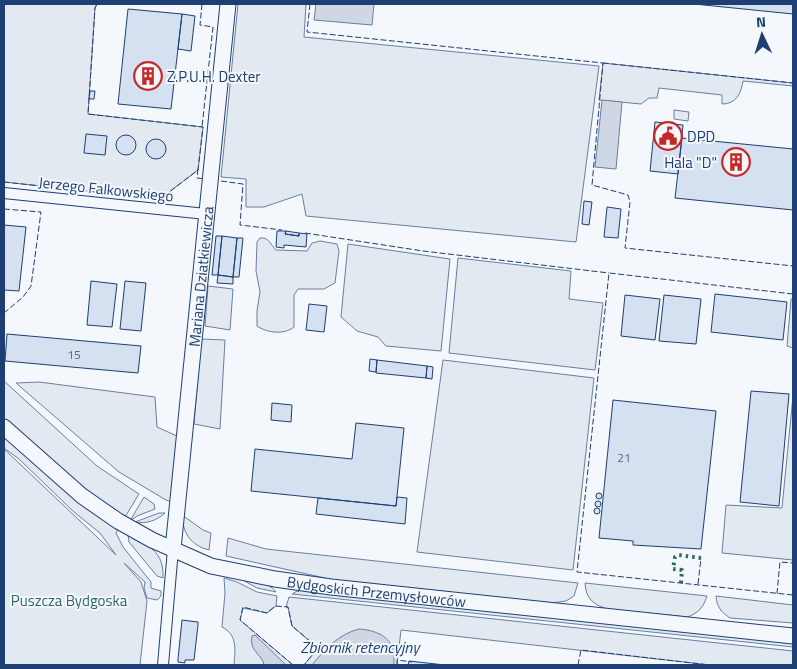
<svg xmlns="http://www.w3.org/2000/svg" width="797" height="669" font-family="'Titillium Web',sans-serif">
  <rect width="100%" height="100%" fill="#f4f7fb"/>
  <!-- green -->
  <path fill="#e3e9f0" stroke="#687fa3" d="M 4,4 L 97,4 L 95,8 L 88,114 L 203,127 L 198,170 L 160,199 L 4,182 Z
    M 238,4 L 306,4 L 304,37 L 599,66 L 576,242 L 306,216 L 302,194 L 264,207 L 246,207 L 246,179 L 221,177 Z
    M 603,63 L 793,83 L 793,86 L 743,81 C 741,94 736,104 722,104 L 722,95 L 659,88 L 657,98 L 649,98 L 641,104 L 599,100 Z
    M 674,110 L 689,112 L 688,121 L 674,119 Z
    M 260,238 C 269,237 270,244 276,250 L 307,251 L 312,243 L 320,241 L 337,244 L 339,251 L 335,283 L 324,289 L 298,289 L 294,295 L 294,327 C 284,335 267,333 257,326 L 257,311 L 260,292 L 256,271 L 257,242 Z
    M 348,244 L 450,259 L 441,351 L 386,346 L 378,337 L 357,331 L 341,317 Z
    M 458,258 L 571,271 L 569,299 L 603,303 L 595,370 L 449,353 Z
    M 208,286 L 233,289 L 230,330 L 205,326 Z
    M 791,299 L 793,299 L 793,348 L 787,346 Z
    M 201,339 L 225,340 L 220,429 L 194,424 Z
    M 443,360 L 594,378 L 573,570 L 417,552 Z
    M 4,381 L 97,466 L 139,494 L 125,517 C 81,488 42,453 4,418 Z
    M 39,382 L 155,397 L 157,427 L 177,436 L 172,502 L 166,500 L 119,472 L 16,383 Z
    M 793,396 L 793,560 L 722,553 L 726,505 L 782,508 Z
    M 4,435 L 69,494 L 118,529 L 116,533 L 123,547 L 151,582 L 151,588 L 161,591 L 161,596 L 157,600 L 147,598 L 144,588 L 145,582 L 124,563 L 141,582 L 147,601 L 140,665 L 4,665 L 4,449 L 116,555 L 100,533 L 74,512 L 19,459 L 4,448 Z
    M 144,497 L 154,504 L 155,509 L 137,516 L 130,521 Z
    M 159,513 L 165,513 C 156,521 146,524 135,522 Z
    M 182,515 L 203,530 L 211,533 L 209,550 C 190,545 183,533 182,515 Z
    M 128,535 C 149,546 164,551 163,578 L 157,576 L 129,542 Z
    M 228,538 L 266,549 L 578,583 L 574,596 L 566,601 L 551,603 L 334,580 L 226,556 Z
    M 224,578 L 237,582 L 257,592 L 277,596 L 276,606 L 267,613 L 243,608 L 240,620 L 293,665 L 234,665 C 235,650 238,635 222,627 L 225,593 Z
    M 241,579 C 252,582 270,582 276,592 L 257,588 Z
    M 585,583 L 707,596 C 703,608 699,612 688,617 L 607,609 C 593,604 586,599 585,583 Z
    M 299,590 L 793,642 L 793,647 L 292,594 Z
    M 716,596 L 793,605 L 793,623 L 730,618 C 721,612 717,607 716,596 Z
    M 289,597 L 793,651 L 793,665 L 710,665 L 401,630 L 397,665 L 304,665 L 318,648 L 292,626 L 288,607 L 286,607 Z"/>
  <!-- water -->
  <path fill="#cfd7e4" stroke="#687fa3" d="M 316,4 L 374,4 L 372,25 L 314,20 Z
    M 602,100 L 622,102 L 616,169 L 595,167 Z
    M 359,629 C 372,630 388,634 393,649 C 394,653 394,660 394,665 L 312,665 C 325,649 339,634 359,629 Z
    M 255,635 L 286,665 L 262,665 L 264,663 C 259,653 249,649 252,636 Z"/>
  <!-- building -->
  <path fill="#d5e0f0" stroke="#1d3f73" d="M 694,4 L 793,4 L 793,14 Z
    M 128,9 L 182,14 L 171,109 L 118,104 Z
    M 182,14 L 195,16 L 191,51 L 178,49 Z
    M 90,91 L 95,91 L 94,99 L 89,99 Z
    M 655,122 L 683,125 L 678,174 L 650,171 Z
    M 86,134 L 107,136 L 105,155 L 84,153 Z
    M116 145a10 10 0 1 1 20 0a10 10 0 1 1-20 0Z
    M 682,138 L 793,149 L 793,210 L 675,198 Z
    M146 149a10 10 0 1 1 20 0a10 10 0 1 1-20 0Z
    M 584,201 L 592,202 L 589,225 L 582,224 Z
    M 607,207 L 621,209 L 618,238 L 604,237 Z
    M 4,225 L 26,227 L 19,291 L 4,290 Z
    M 277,231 L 286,231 L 285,234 L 299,236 L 299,233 L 307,234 L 306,247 L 284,245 L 284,248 L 276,247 Z
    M 286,231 L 299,233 L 299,236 L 285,234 Z
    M 216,236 L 222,236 L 218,275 L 212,275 Z
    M 222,236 L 237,238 L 233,277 L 218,275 Z
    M 237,238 L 243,238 L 239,277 L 233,277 Z
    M 218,275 L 233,277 L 233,284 L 217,283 Z
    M 91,281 L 117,284 L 112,327 L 87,325 Z
    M 125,281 L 146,283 L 141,331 L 120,329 Z
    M 715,294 L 787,302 L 783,340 L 711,332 Z
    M 625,295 L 660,299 L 655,340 L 621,336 Z
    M 664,295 L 701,299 L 696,344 L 659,341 Z
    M 309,304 L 327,306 L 324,332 L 306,330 Z
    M 7,334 L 141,346 L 138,373 L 5,361 Z
    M 370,359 L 377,360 L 376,372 L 369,371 Z
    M 377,360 L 427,366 L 426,378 L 376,373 Z
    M 427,366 L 433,367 L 432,379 L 426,378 Z
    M 751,391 L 789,394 L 779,506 L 740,502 Z
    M 613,400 L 716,411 L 701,549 L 633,545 L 633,541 L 599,538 Z
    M 272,403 L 292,405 L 291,422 L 271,420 Z
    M 356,423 L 404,428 L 396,506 L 251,491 L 255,449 L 352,459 Z
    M596 496a3 3 0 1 1 6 0a3 3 0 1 1-6 0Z
    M 397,497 L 407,498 L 405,524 L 316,514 L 318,498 L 396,506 Z
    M595 504a3 3 0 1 1 6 0a3 3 0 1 1-6 0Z
    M594 511a3 3 0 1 1 6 0a3 3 0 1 1-6 0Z
    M 182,620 L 198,622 L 198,625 L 194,660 L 185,660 L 185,663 L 178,662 L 178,659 Z
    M 409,661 L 445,665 L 408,665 Z"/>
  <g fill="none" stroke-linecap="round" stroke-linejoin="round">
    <defs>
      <path id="street" d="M 4,193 L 206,214
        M 163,665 L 173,549"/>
      <g id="secondary">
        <path id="s1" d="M 4,427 L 82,496 L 118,521 L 152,540 L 211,566 L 275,579 L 331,587 L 793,636"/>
        <path id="s2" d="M 173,549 L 228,4"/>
      </g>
    </defs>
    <!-- street casing -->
    <use href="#street" stroke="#1d3f73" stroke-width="12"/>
    <!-- secondary casing -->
    <use href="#secondary" stroke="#1d3f73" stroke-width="17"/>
    <!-- street -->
    <use href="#street" stroke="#f4f7fb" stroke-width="10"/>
    <!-- secondary -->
    <use href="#secondary" stroke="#f4f7fb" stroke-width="15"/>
    <!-- hedge -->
    <path stroke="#2c6c60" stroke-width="4" stroke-dasharray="2.5 4" stroke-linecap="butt" d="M 681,583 L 682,570 L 673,569 L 675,557 L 679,555 L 701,558"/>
    <!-- fence -->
    <path stroke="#1d3f73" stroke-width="1" stroke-dasharray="6 2.5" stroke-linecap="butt" d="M 202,4 L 200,25 L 213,27 L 202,127
      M 204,4 L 216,4
      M 310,4 L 307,32 L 603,63 L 592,185 L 628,195 L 630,202 L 625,248 L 793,266
      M 603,63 L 793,83
      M 198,169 L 197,178 L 205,179
      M 221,181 L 243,184 L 240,225 L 282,230
      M 4,182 L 160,199 L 198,170 L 203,127 L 88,114 L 95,8 L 97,4
      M 4,209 L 41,212 L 31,286 L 23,297 L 4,313
      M 305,233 L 423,251 L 609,273
      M 793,294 L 609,273 L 577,572 L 793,595
      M 698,584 L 701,558
      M 778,593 L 777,593 L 780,562 L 793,563
      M 293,665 L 240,620 L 243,607 L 267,613 L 275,606 L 288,607 L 292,626 L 318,648 L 304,665
      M 397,665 L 397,660 L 412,662
      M 578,665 L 581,650 L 710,665"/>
  </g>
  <!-- icons -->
  <defs>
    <symbol id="building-ring" viewBox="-11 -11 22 22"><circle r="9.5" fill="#f4f7fb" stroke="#c62828" stroke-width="1.5"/><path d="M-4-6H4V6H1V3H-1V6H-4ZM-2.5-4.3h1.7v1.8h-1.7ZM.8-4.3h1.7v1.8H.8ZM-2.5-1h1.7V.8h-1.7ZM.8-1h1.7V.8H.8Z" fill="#c62828"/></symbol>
    <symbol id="civic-ring" viewBox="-11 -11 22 22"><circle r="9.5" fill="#f4f7fb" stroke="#c62828" stroke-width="1.5"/><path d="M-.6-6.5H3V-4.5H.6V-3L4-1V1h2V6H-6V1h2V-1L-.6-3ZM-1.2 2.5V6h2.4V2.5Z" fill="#c62828"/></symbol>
  </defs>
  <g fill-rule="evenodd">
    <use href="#building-ring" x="132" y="60" width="32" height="32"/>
    <use href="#civic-ring" x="652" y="120" width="32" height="32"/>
    <use href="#building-ring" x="720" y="146" width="32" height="32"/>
  </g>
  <g text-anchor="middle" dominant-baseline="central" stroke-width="4" stroke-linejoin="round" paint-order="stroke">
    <!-- number labels -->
    <g font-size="12" fill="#4b6792">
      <text x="74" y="354">15</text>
      <text x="624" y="457">21</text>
    </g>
    <!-- poi labels -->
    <g font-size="15" fill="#1d3f73" stroke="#f4f7fb" text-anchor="start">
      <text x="167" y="76">Z.P.U.H. Dexter</text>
      <text x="687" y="136">DPD</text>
      <text x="717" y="162" text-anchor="end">Hala "D"</text>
    </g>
    <!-- street labels -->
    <g font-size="15" fill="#1d3f73" stroke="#f4f7fb">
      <text transform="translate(106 189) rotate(6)">Jerzego Falkowskiego</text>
      <text stroke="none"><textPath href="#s2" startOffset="274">Mariana Dziatkiewicza</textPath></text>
      <text stroke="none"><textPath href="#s1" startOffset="419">Bydgoskich Przemysłowców</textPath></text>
    </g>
    <!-- park labels -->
    <g font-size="15" fill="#2c6c60" stroke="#f4f7fb">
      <text x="69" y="600">Puszcza Bydgoska</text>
    </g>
    <!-- water labels -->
    <g font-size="16" font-style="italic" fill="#1d3f73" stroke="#f4f7fb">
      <text x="360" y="647">Zbiornik retencyjny</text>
    </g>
  </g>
  <!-- border -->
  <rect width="797" height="669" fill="none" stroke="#1d3f73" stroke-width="10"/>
  <!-- north arrow -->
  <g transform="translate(762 35) rotate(356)" stroke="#f4f7fb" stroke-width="4" paint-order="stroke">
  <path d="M0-4L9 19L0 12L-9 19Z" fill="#1d3f73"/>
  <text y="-8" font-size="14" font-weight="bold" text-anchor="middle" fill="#1d3f73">N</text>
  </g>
</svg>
